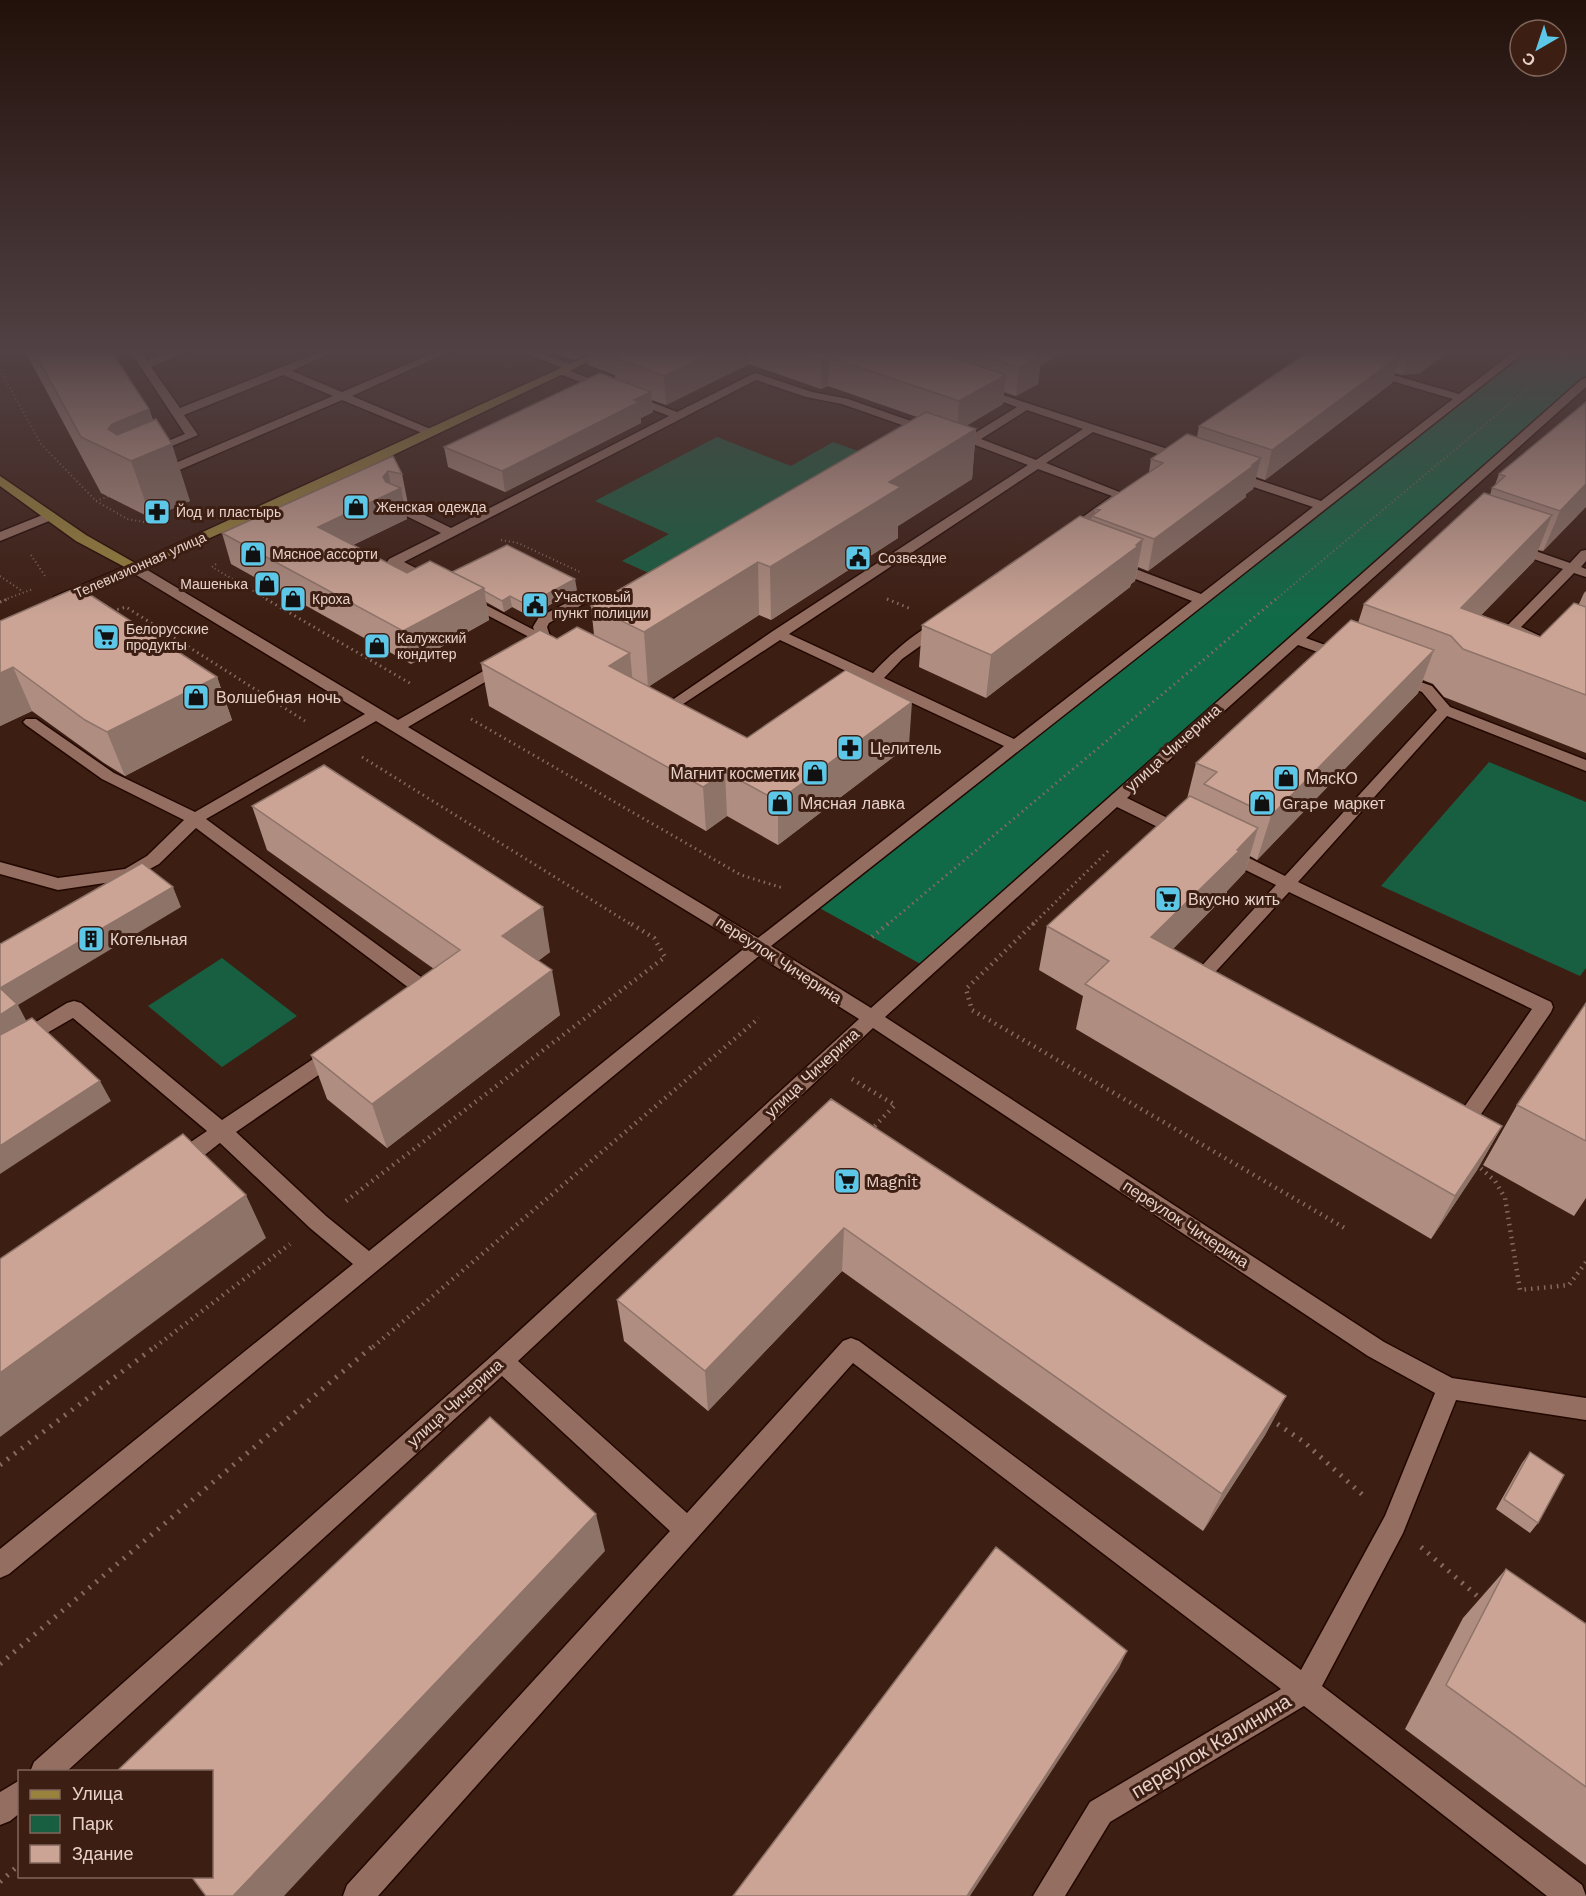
<svg xmlns="http://www.w3.org/2000/svg" width="1586" height="1896" font-family="'Work Sans',sans-serif">
  <rect width="100%" height="100%" fill="#3d1e13"/>
  <!-- green -->
  <path fill="#185e41" d="M 717,437 L 791,466 L 833,442 L 872,456 L 662,579 L 622,561 L 669,534 L 595,501 Z
    M 1489,762 L 1586,802 L 1586,968 L 1580,976 L 1381,886 Z
    M 222,958 L 297,1016 L 222,1067 L 148,1006 Z"/>
  <!-- forest -->
  <path fill="#106a48" d="M 1521,351 L 1586,351 L 1586,385 L 926,967 L 814,905 Z"/>
  <g fill="none" stroke-linecap="round" stroke-linejoin="round">
    <defs>
      <path id="minor" d="M 130,351 L 140,351 L 147,361 L 175,351 L 189,351 L 151,367 L 180,408 L 322,351 L 335,351 L 292,371 L 342,392 L 438,351 L 451,351 L 352,396 L 435,431 L 435,435 L 427,435 L 342,400 L 156,480 L 152,479 L 152,473 L 333,396 L 283,375 L 184,415 L 198,435 L 172,446 L 166,443 L 168,441 L 185,434 Z
        M 520,351 L 534,351 L 574,365 L 574,369 L 565,369 L 677,412 L 755,373 L 812,392 L 848,399 L 945,433 L 970,436 L 1017,407 L 977,393 L 977,389 L 981,388 L 1189,456 L 1189,462 L 1181,462 L 1093,432 L 1046,463 L 1127,495 L 1072,535 L 1068,536 L 1062,532 L 1112,496 L 1038,469 L 789,634 L 873,673 C 885,660 926,619 944,623 L 946,626 L 944,629 L 902,659 L 884,678 L 1014,739 L 1192,601 L 1110,569 L 1108,566 L 1110,563 L 1120,563 L 1201,594 L 1313,507 L 1227,478 L 1227,472 L 1235,472 L 1321,501 L 1453,399 L 1368,374 L 1368,370 L 1376,370 L 1459,394 L 1515,351 L 1526,351 L 771,946 L 871,1008 L 1582,379 L 1586,378 L 1586,387 L 1306,638 L 1347,653 L 1349,656 L 1347,659 L 1337,659 L 1298,645 L 1127,798 L 1190,829 L 1192,833 L 1190,837 L 1178,837 L 1117,807 L 885,1017 L 1384,1342 L 1452,1378 L 1586,1398 L 1586,1420 L 1456,1400 L 1403,1533 L 1322,1686 L 1582,1885 L 1586,1896 L 1547,1896 L 1304,1706 L 1110,1822 L 1065,1896 L 1033,1896 L 1090,1802 L 1281,1689 L 853,1363 L 378,1896 L 343,1896 L 347,1885 L 670,1531 L 502,1376 L 66,1772 L 30,1772 L 34,1762 L 494,1354 L 859,1019 L 759,956 L 9,1574 L 0,1578 L 0,1549 L 353,1264 L 310,1228 L 220,1143 C 207,1152 187,1174 170,1168 L 167,1162 L 170,1156 L 207,1131 L 73,1018 L 0,1060 L 0,1044 L 67,1003 L 74,1001 L 81,1003 L 222,1120 L 328,1049 L 335,1047 L 342,1049 L 345,1054 L 342,1059 L 236,1132 L 326,1216 L 369,1251 L 746,947 L 376,721 L 206,819 L 436,988 L 438,993 C 434,1001 428,1002 419,1000 L 417,994 L 196,828 L 159,864 L 124,883 L 118,881 L 58,890 L 0,874 L 0,862 L 58,878 L 125,869 L 147,856 L 184,820 L 102,779 L 26,725 L 23,722 L 26,719 L 36,719 L 114,773 L 195,812 L 365,714 L 133,573 L 64,603 L 54,603 L 52,600 L 54,597 L 129,565 L 139,565 L 398,720 L 499,662 L 509,662 L 511,665 L 509,668 L 408,727 L 758,938 L 1004,746 L 876,686 L 857,700 L 847,700 L 845,697 L 865,680 L 780,640 L 674,710 L 669,711 L 662,707 L 773,631 L 1028,465 L 970,443 L 939,438 L 842,404 L 806,397 L 756,380 L 404,562 L 437,579 L 439,582 L 437,585 L 427,585 L 389,565 L 387,562 L 389,559 L 441,533 L 394,510 L 392,507 L 394,504 L 402,504 L 451,528 L 669,416 L 557,373 L 557,369 L 565,369 ZM 1027,410 L 1083,429 L 1036,460 L 981,439 ZM 873,1028 L 1368,1356 L 1435,1393 L 1385,1516 L 1301,1670 L 859,1341 L 851,1338 L 843,1341 L 687,1513 L 518,1361 Z
        M 1293,351 L 1309,351 L 1333,359 L 1328,362 Z
        M 50,512 L 54,513 L 56,516 L 54,519 L 0,541 L 0,532 Z
        M 1515,544 L 1570,563 L 1581,551 L 1586,550 L 1586,561 L 1581,567 L 1586,569 L 1586,577 L 1574,573 L 1521,627 L 1540,636 L 1538,639 L 1528,639 L 1507,631 L 1505,628 L 1563,569 L 1510,551 L 1509,548 Z
        M 584,594 L 591,598 L 589,601 L 549,623 L 547,627 L 551,639 L 561,646 L 554,650 L 460,601 L 462,598 L 472,598 L 534,630 L 533,627 L 539,617 Z
        M 1398,674 L 1432,686 L 1450,707 L 1586,760 L 1586,771 L 1447,716 L 1298,882 L 1551,1002 L 1553,1007 L 1551,1012 L 1468,1133 L 1461,1135 L 1188,988 L 1186,983 L 1276,885 L 1219,857 L 1217,853 L 1219,849 L 1231,849 L 1285,876 L 1437,710 L 1422,692 L 1393,681 L 1391,678 ZM 1289,892 L 1532,1009 L 1458,1116 L 1207,981 Z
        M 20,1780 L 20,1813 L 10,1821 L 0,1825 L 0,1792 Z"/>
      <path id="major" d="M 598,351 L 611,351 L 366,468 L 134,572 L 76,541 L 0,486 L 0,476 L 86,535 L 135,563 Z"/>
    </defs>
    <!-- minor casing -->
    <use href="#minor" stroke="#220700" stroke-width="3"/>
    <!-- major casing -->
    <use href="#major" stroke="#220700" stroke-width="3"/>
    <!-- path-far3 -->
    <path stroke="#856a61" stroke-width="2" stroke-dasharray="1 3" stroke-linecap="butt" d="M 0,370 L 41,444 L 96,501 L 127,519 L 150,523 L 167,520
      M 96,501 L 112,495
      M 501,540 L 518,543 L 580,572
      M 31,555 L 45,576
      M 216,564 L 212,567 L 269,600
      M 0,576 L 22,591
      M 887,599 L 890,600
      M 4,600 L 33,589
      M 1275,600 L 1573,351"/>
    <!-- path-far2 -->
    <path stroke="#856a61" stroke-width="3" stroke-dasharray="1.5 4" stroke-linecap="butt" d="M 266,599 L 413,685
      M 887,599 L 911,609
      M 0,602 L 8,599
      M 112,611 L 126,607 L 305,721
      M 471,719 L 741,875 L 783,888
      M 362,757 L 632,925
      M 887,925 L 1276,599
      M 1032,925 L 1108,851"/>
    <!-- path-far1 -->
    <path stroke="#856a61" stroke-width="4.5" stroke-dasharray="1.5 5" stroke-linecap="butt" d="M 1034,923 L 966,989 L 972,1010 L 1348,1230
      M 872,937 L 889,923
      M 852,1079 L 895,1105 L 871,1130
      M 1476,1164 L 1495,1181 L 1505,1198 L 1520,1290 L 1569,1285 L 1586,1262
      M 346,1201 L 665,957 L 654,938 L 630,923
      M 155,1347 L 290,1244
      M 373,1347 L 759,1018"/>
    <!-- path -->
    <path stroke="#856a61" stroke-width="5" stroke-dasharray="2 7" stroke-linecap="butt" d="M 1270,1419 L 1304,1442 L 1366,1498
      M 0,1465 L 157,1345
      M 1421,1547 L 1483,1601
      M 0,1664 L 374,1345
      M 0,1882 L 20,1864"/>
    <!-- minor -->
    <use href="#minor" fill="#936e61" fill-rule="evenodd"/>
    <!-- major -->
    <use href="#major" fill="#99823c" fill-rule="evenodd"/>
  </g>
  <!-- wall -->
  <path fill="#af8d80" d="M 25,351 L 111,351 L 149,409 L 153,420 L 190,501 L 151,518 L 101,493 Z
    M 555,351 L 1065,351 L 1040,366 L 1038,384 L 1016,396 L 1004,392 L 1003,404 L 966,426 L 976,429 L 972,479 L 898,526 L 898,538 L 771,620 L 759,615 L 648,687 L 747,738 L 909,745 L 778,845 L 727,816 L 706,831 L 489,706 L 481,663 L 557,639 L 594,635 L 591,606 L 917,417 L 828,386 L 821,389 L 749,364 L 666,405 L 652,400 L 653,412 L 641,418 L 641,423 L 505,492 L 448,467 L 444,447 L 615,379 L 615,375 L 588,365 L 587,354 L 574,360 L 556,353 Z
    M 1310,351 L 1449,351 L 1420,373 L 1402,375 L 1395,373 L 1392,383 L 1265,480 L 1256,477 L 1253,489 L 1246,494 L 1246,497 L 1148,571 L 1138,567 L 1135,581 L 1131,584 L 1130,587 L 986,698 L 919,667 L 922,625 L 1091,520 L 1092,516 L 1095,514 L 1095,509 L 1149,472 L 1151,459 L 1197,437 L 1199,426 Z
    M 1586,402 L 1577,516 L 1543,551 L 1538,550 L 1534,561 L 1481,615 L 1540,637 L 1579,604 L 1584,593 L 1586,591 L 1586,753 L 1444,697 L 1433,684 L 1423,680 L 1418,693 L 1257,860 L 1250,856 L 1245,872 L 1227,891 L 1226,895 L 1173,949 L 1502,1126 L 1477,1170 L 1431,1239 L 1076,1029 L 1083,996 L 1039,970 L 1047,926 L 1187,799 L 1196,763 L 1358,623 L 1364,604 L 1490,495 L 1492,488 L 1495,485 L 1499,474 Z
    M 393,456 L 402,474 L 408,504 L 404,504 L 407,519 L 353,545 L 407,573 L 452,572 L 577,590 L 529,616 L 512,607 L 504,612 L 486,602 L 489,620 L 411,664 L 231,564 L 222,533 Z
    M 0,621 L 217,677 L 232,720 L 125,776 L 104,763 L 32,711 L 0,726 Z
    M 252,806 L 550,952 L 538,961 L 560,1015 L 387,1148 L 327,1099 L 311,1055 L 434,969 L 267,850 Z
    M 1586,1003 L 1586,1198 L 1574,1216 L 1483,1165 L 1517,1105 Z
    M 831,1099 L 1286,1396 L 1265,1435 L 1203,1531 L 842,1271 L 708,1411 L 624,1341 L 617,1300 Z
    M 1530,1452 L 1538,1523 L 1530,1533 L 1496,1509 L 1522,1463 Z
    M 1506,1569 L 1586,1624 L 1586,1865 L 1405,1729 L 1463,1618 Z"/>
  <!-- shaded-wall -->
  <path fill="#8e7368" d="M 573,351 L 586,351 L 587,354 L 574,360 Z
    M 717,351 L 749,351 L 749,364 L 666,405 L 664,376 Z
    M 1023,351 L 1065,351 L 1040,366 L 1038,384 L 1016,396 L 1019,367 Z
    M 1410,351 L 1449,351 L 1420,373 L 1402,375 Z
    M 1400,355 L 1392,383 L 1265,480 L 1272,450 Z
    M 829,357 L 828,386 L 821,389 L 821,360 Z
    M 1006,375 L 1003,404 L 957,431 L 959,401 Z
    M 651,392 L 653,412 L 641,418 L 641,423 L 505,492 L 502,471 Z
    M 149,409 L 162,448 L 172,444 L 190,501 L 151,518 L 131,461 L 108,429 L 112,424 Z
    M 976,429 L 972,479 L 898,526 L 898,538 L 771,620 L 770,567 L 889,482 Z
    M 1261,458 L 1253,489 L 1246,494 L 1246,497 L 1148,571 L 1154,539 Z
    M 388,471 L 392,492 L 401,488 L 407,519 L 326,558 L 318,527 L 383,477 Z
    M 1586,484 L 1586,507 L 1543,551 L 1560,511 Z
    M 1552,515 L 1534,561 L 1456,641 L 1461,608 Z
    M 1143,539 L 1135,581 L 1131,584 L 1130,587 L 986,698 L 991,655 Z
    M 758,562 L 759,615 L 648,687 L 644,632 Z
    M 575,579 L 577,590 L 529,616 L 527,605 Z
    M 484,588 L 489,620 L 411,664 L 403,631 Z
    M 510,596 L 512,607 L 504,612 L 502,601 Z
    M 1434,650 L 1418,693 L 1257,860 L 1271,816 Z
    M 630,653 L 634,696 L 609,666 Z
    M 13,667 L 32,711 L 0,726 L 0,673 Z
    M 217,677 L 232,720 L 125,776 L 107,732 Z
    M 912,702 L 909,745 L 778,845 L 778,801 Z
    M 725,772 L 727,816 L 706,831 L 703,787 Z
    M 1258,828 L 1245,872 L 1227,891 L 1226,895 L 1140,982 L 1151,937 Z
    M 173,887 L 181,907 L 18,1005 L 28,1024 L 0,1043 L 0,988 Z
    M 543,907 L 550,952 L 511,981 L 502,936 Z
    M 552,970 L 560,1015 L 387,1148 L 372,1104 Z
    M 100,1081 L 111,1101 L 0,1174 L 0,1146 Z
    M 1502,1126 L 1477,1170 L 1431,1239 L 1455,1196 Z
    M 246,1195 L 266,1238 L 0,1437 L 0,1373 Z
    M 844,1228 L 842,1271 L 708,1411 L 705,1371 Z
    M 1286,1396 L 1265,1435 L 1203,1531 L 1222,1494 Z
    M 596,1514 L 605,1551 L 284,1896 L 233,1896 Z
    M 1127,1651 L 1119,1668 L 970,1896 L 967,1896 Z"/>
  <!-- building -->
  <path fill="#cba495" stroke="#8e7368" stroke-width="1.5" d="M 34,351 L 111,351 L 149,409 L 112,424 L 108,429 L 117,435 L 156,419 L 172,444 L 131,461 L 81,437 Z
    M 627,351 L 626,351 L 717,351 L 664,376 L 613,357 Z
    M 793,351 L 935,351 L 1006,375 L 959,401 L 829,357 L 821,360 Z
    M 968,351 L 1028,351 L 1041,355 L 1019,367 Z
    M 1310,351 L 1387,351 L 1400,355 L 1272,450 L 1199,426 Z
    M 600,373 L 651,392 L 634,400 L 639,402 L 502,471 L 444,447 Z
    M 1586,402 L 1586,484 L 1560,511 L 1492,488 L 1505,476 L 1499,474 Z
    M 926,412 L 976,429 L 889,482 L 901,487 L 770,567 L 758,562 L 644,632 L 591,606 Z
    M 1187,434 L 1261,458 L 1252,465 L 1253,466 L 1154,539 L 1092,516 L 1100,510 L 1095,509 L 1163,463 L 1151,459 Z
    M 393,456 L 402,474 L 388,471 L 383,477 L 386,482 L 401,488 L 318,527 L 407,573 L 430,561 L 484,588 L 403,631 L 222,533 Z
    M 1484,493 L 1552,515 L 1461,608 L 1540,637 L 1574,603 L 1586,607 L 1586,695 L 1463,649 L 1451,636 L 1364,604 Z
    M 1080,516 L 1143,539 L 1136,545 L 1138,546 L 991,655 L 922,625 Z
    M 507,545 L 575,579 L 527,605 L 510,596 L 502,601 L 484,591 L 484,588 L 452,572 Z
    M 78,587 L 217,677 L 107,732 L 85,720 L 13,667 L 0,673 L 0,621 Z
    M 1351,620 L 1434,650 L 1271,816 L 1204,784 L 1217,772 L 1196,763 Z
    M 577,627 L 630,653 L 609,666 L 747,738 L 846,670 L 912,702 L 778,801 L 725,772 L 703,787 L 481,663 L 540,630 L 557,639 Z
    M 324,765 L 543,907 L 502,936 L 552,970 L 372,1104 L 311,1055 L 460,950 L 252,806 Z
    M 1190,796 L 1258,828 L 1237,850 L 1239,851 L 1151,937 L 1502,1126 L 1455,1196 L 1085,984 L 1109,961 L 1047,926 Z
    M 142,863 L 173,887 L 0,988 L 17,1004 L 0,1015 L 0,944 Z
    M 1586,1003 L 1586,1141 L 1517,1105 Z
    M 32,1018 L 100,1081 L 0,1146 L 0,1035 Z
    M 831,1099 L 1286,1396 L 1222,1494 L 844,1228 L 705,1371 L 617,1300 Z
    M 183,1134 L 246,1195 L 0,1373 L 0,1259 Z
    M 490,1417 L 596,1514 L 233,1896 L 206,1896 L 191,1876 L 212,1876 L 212,1772 L 116,1772 Z
    M 1530,1452 L 1564,1475 L 1538,1523 L 1504,1499 Z
    M 996,1547 L 1127,1651 L 967,1896 L 733,1896 Z
    M 1506,1569 L 1586,1624 L 1586,1787 L 1446,1685 Z"/>
  <!-- sky -->
  <linearGradient id="sky" x2="0" y2="1"><stop stop-color="#22100a"/><stop offset="0.57" stop-color="#514144"/><stop offset="1" stop-color="#514144" stop-opacity="0"/></linearGradient>
  <rect width="1586" height="616" fill="url(#sky)"/>
  <!-- icons -->
  <defs>
    <symbol id="shop-square" viewBox="-11 -11 22 22"><rect x="-9" y="-9" width="18" height="18" rx="4" fill="#5dc7e8" stroke="#3d1e13"/><path d="M-5-2.5h2.3a2.7 3.5 0 0 1 5.4 0H5L5.5 6h-11ZM-1.5-2.5h3a1.5 2.3 0 0 0-3 0Z" fill="#111"/></symbol>
    <symbol id="pharmacy-square" viewBox="-11 -11 22 22"><rect x="-9" y="-9" width="18" height="18" rx="4" fill="#5dc7e8" stroke="#3d1e13"/><path d="M-2-6h4v4h4v4h-4v4h-4v-4h-4v-4h4Z" fill="#111"/></symbol>
    <symbol id="civic-square" viewBox="-11 -11 22 22"><rect x="-9" y="-9" width="18" height="18" rx="4" fill="#5dc7e8" stroke="#3d1e13"/><path d="M-.6-6.5H3V-4.5H.6V-3L4-1V1h2V6H-6V1h2V-1L-.6-3ZM-1.2 2.5V6h2.4V2.5Z" fill="#111"/></symbol>
    <symbol id="supermarket-square" viewBox="-11 -11 22 22"><rect x="-9" y="-9" width="18" height="18" rx="4" fill="#5dc7e8" stroke="#3d1e13"/><path d="M-6-5.5h2.5l.6 2H6L4.5 2H-2.5L-4.4-4H-6ZM-1.5 3.2a1.3 1.3 0 1 0 .1 0ZM3 3.2a1.3 1.3 0 1 0 .1 0Z" fill="#111"/></symbol>
    <symbol id="building-square" viewBox="-11 -11 22 22"><rect x="-9" y="-9" width="18" height="18" rx="4" fill="#5dc7e8" stroke="#3d1e13"/><path d="M-4-6H4V6H1V3H-1V6H-4ZM-2.5-4.3h1.7v1.8h-1.7ZM.8-4.3h1.7v1.8H.8ZM-2.5-1h1.7V.8h-1.7ZM.8-1h1.7V.8H.8Z" fill="#111"/></symbol>
  </defs>
  <g fill-rule="evenodd">
    <use href="#shop-square" x="341" y="492" width="30" height="30"/>
    <use href="#pharmacy-square" x="142" y="497" width="30" height="30"/>
    <use href="#shop-square" x="238" y="539" width="30" height="30"/>
    <use href="#civic-square" x="843" y="543" width="30" height="30"/>
    <use href="#shop-square" x="252" y="569" width="30" height="30"/>
    <use href="#shop-square" x="278" y="584" width="30" height="30"/>
    <use href="#civic-square" x="520" y="590" width="30" height="30"/>
    <use href="#supermarket-square" x="91" y="622" width="30" height="30"/>
    <use href="#shop-square" x="362" y="631" width="30" height="30"/>
    <use href="#shop-square" x="181" y="682" width="30" height="30"/>
    <use href="#pharmacy-square" x="835" y="733" width="30" height="30"/>
    <use href="#shop-square" x="800" y="758" width="30" height="30"/>
    <use href="#shop-square" x="1271" y="763" width="30" height="30"/>
    <use href="#shop-square" x="765" y="788" width="30" height="30"/>
    <use href="#shop-square" x="1247" y="788" width="30" height="30"/>
    <use href="#supermarket-square" x="1153" y="884" width="30" height="30"/>
    <use href="#building-square" x="76" y="924" width="30" height="30"/>
    <use href="#supermarket-square" x="832" y="1166" width="30" height="30"/>
  </g>
  <g text-anchor="middle" dominant-baseline="central" stroke-width="6" stroke-linejoin="round" paint-order="stroke">
    <!-- far-poi labels -->
    <g font-size="14" fill="#e7d2ca" stroke="#3d1e13" text-anchor="start">
      <text x="376" y="507">Женская одежда</text>
      <text x="176" y="512">Йод и пластырь</text>
      <text x="272" y="554">Мясное ассорти</text>
      <text x="878" y="558">Созвездие</text>
      <text x="248" y="584" text-anchor="end">Машенька</text>
      <text x="554" y="597">Участковый<tspan x="554" dy="16">пункт полиции</tspan></text>
      <text x="312" y="599">Кроха</text>
      <text x="126" y="629">Белорусские<tspan x="126" dy="16">продукты</tspan></text>
      <text x="397" y="638">Калужский<tspan x="397" dy="16">кондитер</tspan></text>
    </g>
    <!-- far-street labels -->
    <g font-size="14" fill="#e7d2ca" stroke="#3d1e13">
      <text transform="translate(140 565) rotate(-24)">Телевизионная улица</text>
    </g>
    <!-- poi labels -->
    <g font-size="16" fill="#e7d2ca" stroke="#3d1e13" text-anchor="start">
      <text x="216" y="697">Волшебная ночь</text>
      <text x="870" y="748">Целитель</text>
      <text x="796" y="773" text-anchor="end">Магнит косметик</text>
      <text x="1306" y="778">МясКО</text>
      <text x="800" y="803">Мясная лавка</text>
      <text x="1282" y="803">Grape маркет</text>
      <text x="1188" y="899">Вкусно жить</text>
      <text x="110" y="939">Котельная</text>
      <text x="866" y="1181">Magnit</text>
    </g>
    <!-- street labels -->
    <g font-size="16" fill="#e7d2ca" stroke="#3d1e13">
      <text transform="translate(1173 748) rotate(-42)">улица Чичерина</text>
      <text transform="translate(779 960) rotate(33)">переулок Чичерина</text>
      <text transform="translate(812 1073) rotate(-43)">улица Чичерина</text>
      <text transform="translate(1186 1224) rotate(33)">переулок Чичерина</text>
      <text transform="translate(455 1403) rotate(-42)">улица Чичерина</text>
    </g>
    <!-- near-street labels -->
    <g font-size="20" fill="#e7d2ca" stroke="#3d1e13">
      <text transform="translate(1211 1746) rotate(-31)">переулок Калинина</text>
    </g>
  </g>
  <!-- legend -->
  <rect x="18" y="1770" width="195" height="108" fill="#3d1e13" stroke="#81665c" stroke-width="1.5"/>
  <rect x="30" y="1790" width="30" height="9" fill="#99823c" stroke="#81665c" stroke-width="1.5"/>
  <text x="72" y="1800" font-size="18" fill="#e7d2ca">Улица</text>
  <rect x="30" y="1815" width="30" height="18" fill="#185e41" stroke="#81665c" stroke-width="1.5"/>
  <text x="72" y="1830" font-size="18" fill="#e7d2ca">Парк</text>
  <rect x="30" y="1845" width="30" height="18" fill="#cba495" stroke="#81665c" stroke-width="1.5"/>
  <text x="72" y="1860" font-size="18" fill="#e7d2ca">Здание</text>
  <!-- north arrow -->
  <g transform="translate(1538 48) rotate(219)"><circle r="28" fill="#3d1e13" stroke="#81665c" stroke-width="1.5"/>
  <path d="M0-4.5L10 22L0 15L-10 22Z" fill="#5dc7e8"/>
  <text y="-9" font-size="16" font-weight="bold" text-anchor="middle" fill="#e7d2ca">С</text>
  </g>
</svg>
